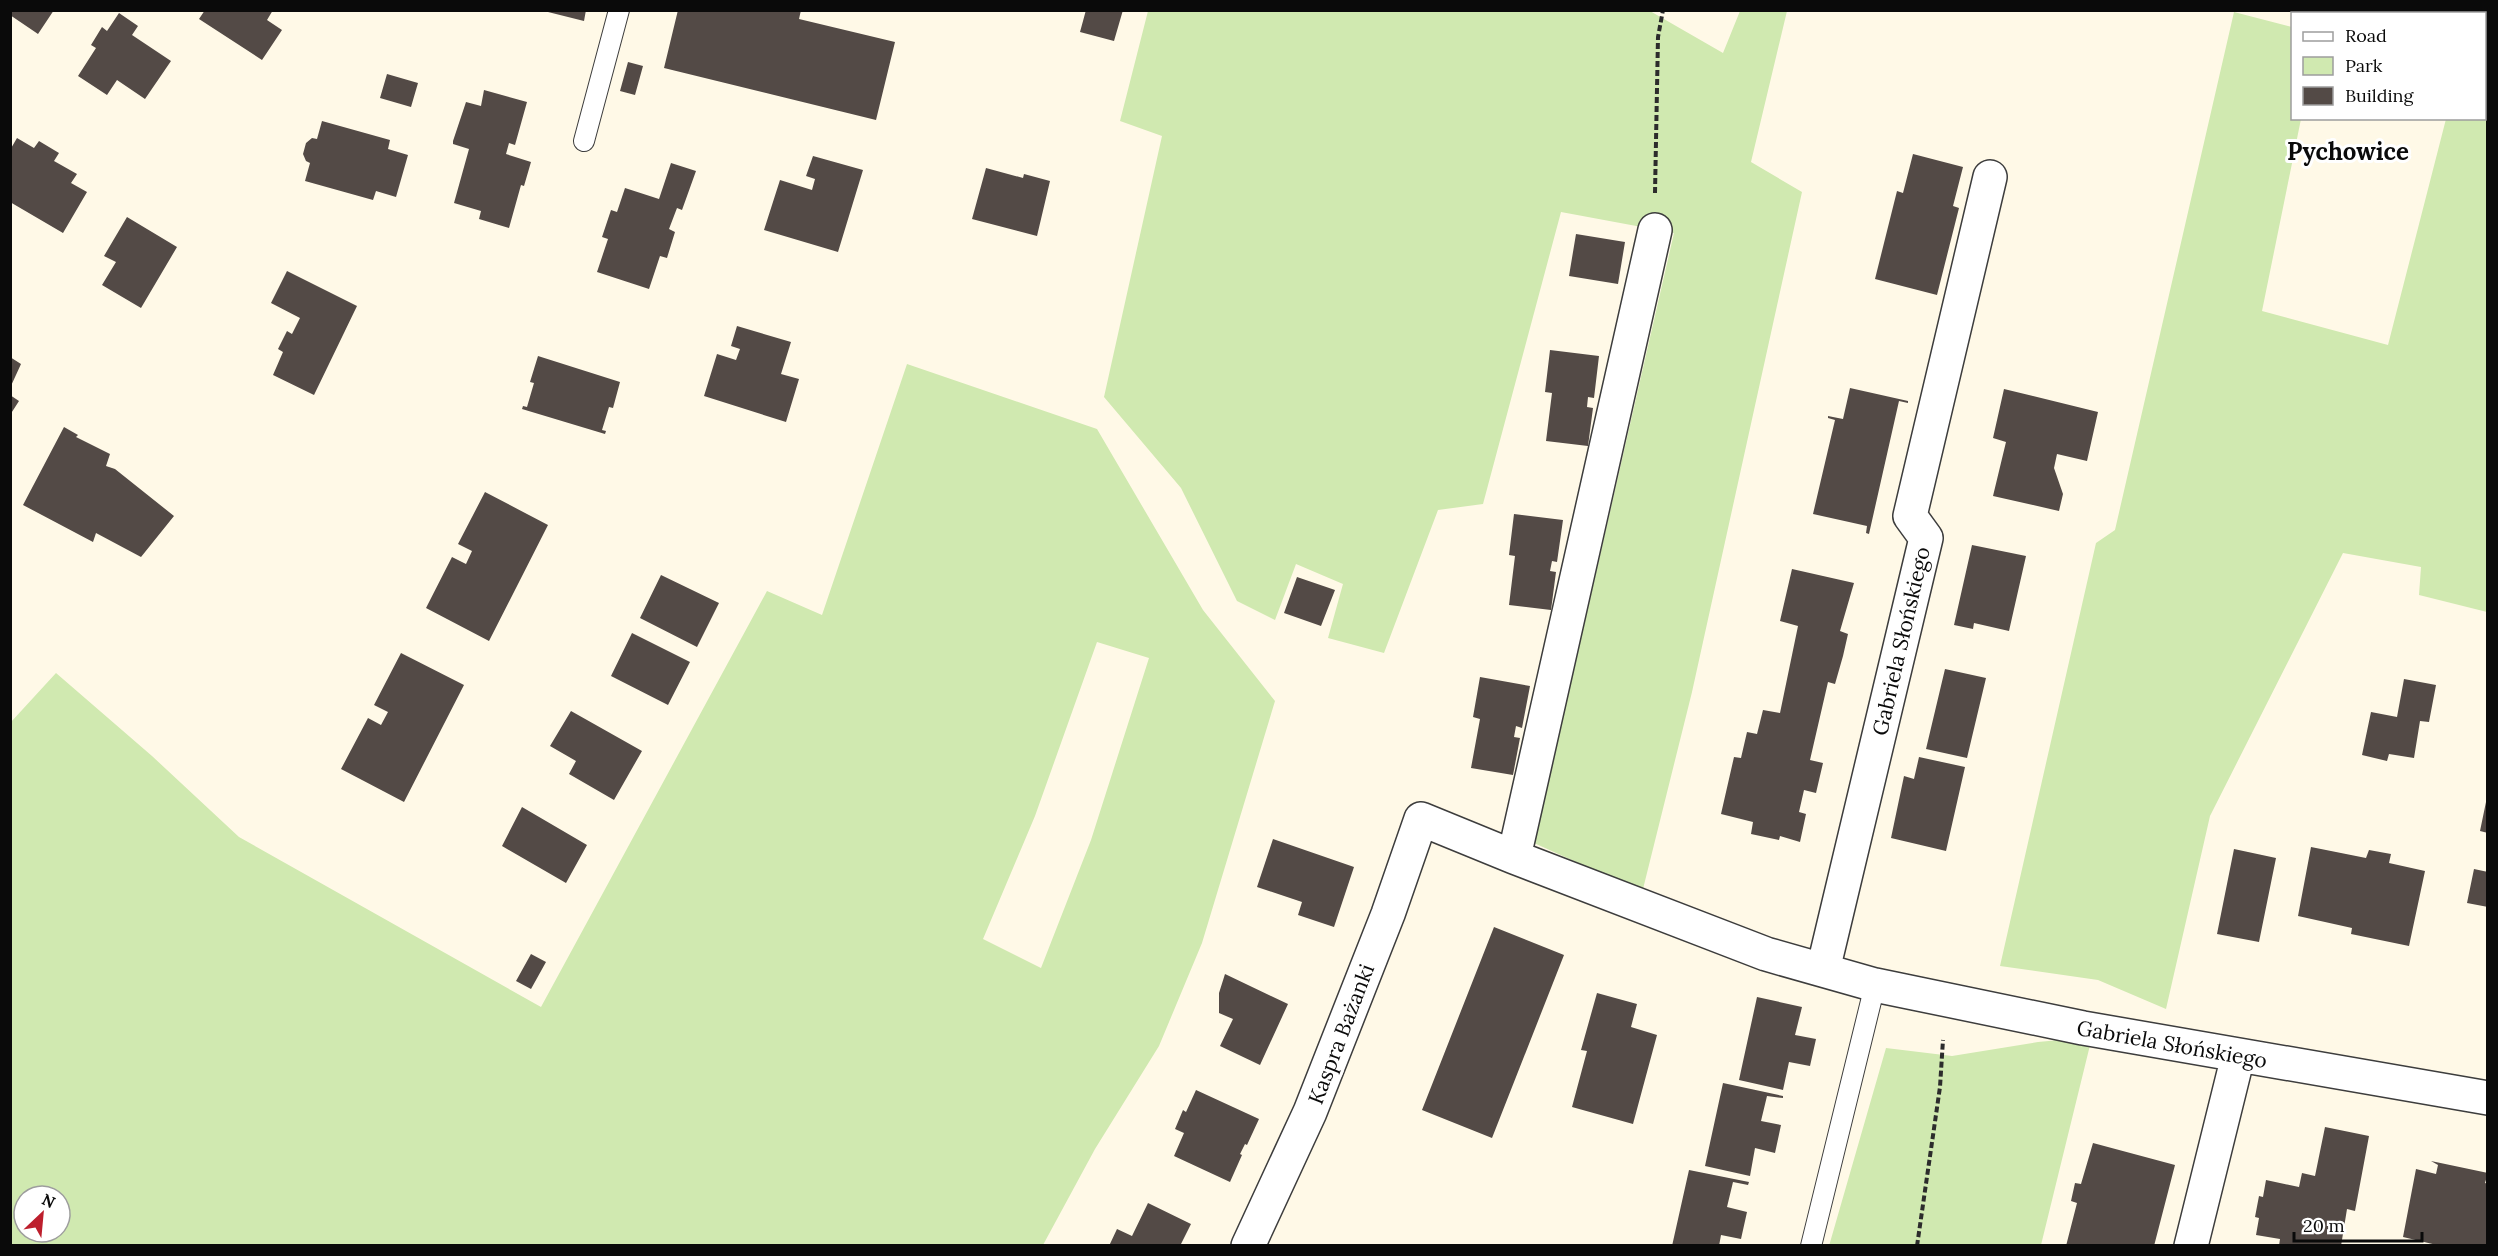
<svg xmlns="http://www.w3.org/2000/svg" width="2498" height="1256" font-family="Lora,serif">
  <rect width="100%" height="100%" fill="#fff9e7"/>
  <!-- green -->
  <path fill="#d0e9b0" fill-rule="evenodd" d="M 1148,11 L 1650,11 L 1723,53 L 1740,11 L 1787,11 L 1751,162 L 1802,192 L 1692,692 L 1643,889 L 1605,875 L 1534,843 L 1674,233 L 1561,212 L 1483,504 L 1438,510 L 1384,653 L 1328,638 L 1343,584 L 1296,564 L 1275,620 L 1237,601 L 1181,488 L 1104,397 L 1162,136 L 1120,121 Z
    M 2473,11 L 2488,11 L 2487,612 L 2419,595 L 2421,567 L 2343,553 L 2210,816 L 2166,1009 L 2098,980 L 2000,966 L 2096,543 L 2115,530 L 2234,12 L 2292,27 L 2292,118 L 2301,119 L 2262,311 L 2388,345 L 2446,119 L 2484,118 L 2484,14 L 2472,13 Z
    M 907,364 L 1097,429 L 1203,610 L 1275,701 L 1202,943 L 1159,1046 L 1095,1149 L 1043,1245 L 11,1245 L 11,722 L 56,673 L 152,756 L 239,837 L 541,1007 L 767,591 L 822,615 ZM 1097,642 L 1149,658 L 1091,840 L 1041,968 L 983,939 L 1035,816 ZM 24,1196 L 60,1196 L 60,1232 L 24,1232 Z
    M 2092,1037 L 2041,1245 L 1829,1246 L 1886,1048 L 1952,1056 L 2038,1042 Z"/>
  <!-- building -->
  <path fill="#534a46" d="M 10,10 L 54,10 L 38,34 L 10,15 Z
    M 205,10 L 273,10 L 267,20 L 282,30 L 262,60 L 199,19 Z
    M 540,10 L 586,10 L 584,21 Z
    M 678,10 L 801,10 L 799,19 L 895,42 L 876,120 L 664,68 Z
    M 1086,10 L 1123,10 L 1114,41 L 1080,32 Z
    M 119,13 L 138,26 L 132,35 L 171,61 L 145,99 L 117,80 L 107,95 L 78,76 L 96,48 L 91,45 L 102,27 L 107,31 Z
    M 628,62 L 643,66 L 635,95 L 620,91 Z
    M 387,74 L 418,83 L 411,107 L 380,98 Z
    M 484,90 L 527,102 L 515,145 L 509,143 L 506,154 L 531,162 L 524,186 L 521,185 L 509,228 L 479,219 L 481,211 L 454,203 L 469,149 L 453,144 L 453,141 L 466,102 L 481,106 Z
    M 322,121 L 390,140 L 388,149 L 408,155 L 396,197 L 376,191 L 373,200 L 305,181 L 310,163 L 306,161 L 303,154 L 306,143 L 312,138 L 317,139 Z
    M 17,138 L 34,148 L 39,141 L 59,153 L 54,161 L 77,174 L 71,183 L 87,192 L 63,233 L 10,202 L 10,150 Z
    M 1913,154 L 1963,167 L 1953,206 L 1959,208 L 1937,295 L 1875,279 L 1897,191 L 1903,193 Z
    M 813,156 L 863,170 L 838,252 L 764,230 L 780,180 L 812,190 L 815,179 L 806,176 Z
    M 671,163 L 696,171 L 682,210 L 677,208 L 669,229 L 675,232 L 667,258 L 660,256 L 649,289 L 597,272 L 608,239 L 602,237 L 611,210 L 617,212 L 625,188 L 659,199 Z
    M 986,168 L 1023,178 L 1024,174 L 1050,181 L 1037,236 L 972,219 Z
    M 127,217 L 177,247 L 141,308 L 102,285 L 116,262 L 104,256 Z
    M 1576,234 L 1625,242 L 1618,284 L 1569,276 Z
    M 287,271 L 357,306 L 314,395 L 273,375 L 283,352 L 278,349 L 287,331 L 292,334 L 300,318 L 271,303 Z
    M 737,326 L 791,342 L 781,374 L 799,379 L 786,422 L 704,396 L 717,354 L 736,360 L 740,349 L 731,346 Z
    M 1550,350 L 1599,356 L 1594,398 L 1588,397 L 1587,407 L 1593,408 L 1588,446 L 1546,441 L 1552,393 L 1545,392 Z
    M 538,356 L 620,382 L 613,408 L 609,407 L 602,430 L 606,431 L 605,434 L 522,409 L 523,406 L 527,407 L 534,383 L 530,382 Z
    M 10,357 L 21,364 L 10,388 Z
    M 1850,388 L 1908,401 L 1908,403 L 1899,401 L 1869,534 L 1866,533 L 1867,526 L 1813,514 L 1835,420 L 1828,418 L 1828,416 L 1843,419 Z
    M 2004,389 L 2098,412 L 2087,461 L 2057,454 L 2054,468 L 2063,494 L 2059,511 L 1993,496 L 2006,442 L 1993,438 Z
    M 10,395 L 19,401 L 10,415 Z
    M 64,427 L 78,435 L 76,437 L 110,454 L 106,466 L 115,469 L 174,516 L 141,557 L 96,533 L 93,542 L 23,505 Z
    M 485,492 L 548,525 L 489,641 L 426,608 L 452,557 L 466,564 L 472,551 L 458,544 Z
    M 1514,514 L 1563,520 L 1557,562 L 1552,561 L 1550,571 L 1556,572 L 1551,610 L 1509,605 L 1515,556 L 1509,555 Z
    M 1972,545 L 2026,556 L 2009,631 L 1974,623 L 1973,629 L 1954,625 Z
    M 1792,569 L 1854,583 L 1840,631 L 1848,634 L 1843,656 L 1835,684 L 1828,682 L 1810,760 L 1823,763 L 1816,793 L 1804,790 L 1799,812 L 1806,814 L 1800,842 L 1780,836 L 1779,840 L 1751,834 L 1753,822 L 1721,814 L 1734,757 L 1741,758 L 1747,732 L 1757,734 L 1763,710 L 1780,713 L 1798,626 L 1780,621 Z
    M 661,575 L 719,603 L 697,647 L 640,618 Z
    M 1297,577 L 1335,590 L 1321,626 L 1284,613 Z
    M 632,633 L 690,662 L 668,705 L 611,676 Z
    M 401,653 L 464,685 L 404,802 L 341,769 L 368,718 L 381,725 L 388,712 L 374,705 Z
    M 1945,669 L 1986,678 L 1967,758 L 1926,749 Z
    M 1480,677 L 1530,686 L 1522,728 L 1516,726 L 1514,737 L 1520,738 L 1513,775 L 1471,768 L 1480,719 L 1473,717 Z
    M 2404,679 L 2436,685 L 2429,722 L 2420,721 L 2414,758 L 2389,754 L 2387,761 L 2362,755 L 2371,712 L 2397,717 Z
    M 571,711 L 642,751 L 614,800 L 569,774 L 576,761 L 550,746 Z
    M 1919,757 L 1965,767 L 1946,851 L 1891,838 L 1904,776 L 1914,779 Z
    M 2486,802 L 2488,802 L 2488,833 L 2480,831 Z
    M 522,807 L 587,845 L 566,883 L 502,846 Z
    M 1273,839 L 1354,867 L 1334,927 L 1298,915 L 1302,902 L 1257,887 Z
    M 2311,847 L 2366,858 L 2369,850 L 2391,854 L 2389,863 L 2425,871 L 2409,946 L 2351,934 L 2352,928 L 2298,916 Z
    M 2234,849 L 2276,858 L 2259,942 L 2217,934 Z
    M 2474,869 L 2488,872 L 2488,907 L 2467,903 Z
    M 1494,927 L 1564,955 L 1492,1138 L 1422,1110 Z
    M 531,954 L 546,962 L 531,989 L 516,981 Z
    M 1225,974 L 1288,1004 L 1260,1065 L 1220,1046 L 1233,1019 L 1219,1013 L 1219,993 Z
    M 1597,993 L 1637,1004 L 1631,1027 L 1657,1035 L 1633,1124 L 1572,1107 L 1587,1051 L 1581,1050 Z
    M 1757,997 L 1802,1007 L 1795,1035 L 1816,1039 L 1810,1066 L 1789,1062 L 1783,1090 L 1739,1080 Z
    M 1723,1083 L 1783,1096 L 1783,1098 L 1767,1096 L 1761,1121 L 1781,1125 L 1775,1153 L 1755,1148 L 1750,1176 L 1705,1166 Z
    M 1196,1090 L 1259,1119 L 1247,1145 L 1245,1144 L 1240,1154 L 1242,1155 L 1230,1182 L 1174,1156 L 1184,1133 L 1175,1129 L 1183,1110 L 1186,1112 Z
    M 2325,1127 L 2369,1136 L 2355,1211 L 2347,1209 L 2341,1246 L 2279,1246 L 2280,1239 L 2256,1235 L 2259,1218 L 2255,1217 L 2259,1196 L 2263,1197 L 2266,1180 L 2299,1187 L 2302,1173 L 2315,1176 Z
    M 2093,1143 L 2175,1165 L 2154,1246 L 2066,1246 L 2077,1203 L 2071,1201 L 2075,1183 L 2081,1184 Z
    M 2431,1161 L 2488,1173 L 2485,1183 L 2488,1184 L 2488,1246 L 2441,1246 L 2403,1237 L 2416,1169 L 2436,1174 L 2438,1165 Z
    M 1689,1170 L 1749,1182 L 1748,1185 L 1733,1182 L 1727,1207 L 1747,1212 L 1741,1239 L 1721,1235 L 1719,1246 L 1672,1246 Z
    M 1148,1203 L 1191,1224 L 1180,1246 L 1109,1246 L 1117,1229 L 1132,1236 Z"/>
  <g fill="none" stroke-linecap="round" stroke-linejoin="round">
    <defs>
      <path id="lane" d="M 584,141 L 619,10
        M 1811,1246 L 1875,985"/>
      <path id="street" d="M 1514,857 L 1655,230
        M 1823,970 L 1926,538 L 1910,516 L 1990,177
        M 1248,1246 L 1310,1112 L 1388,914 L 1421,819 L 1514,857 L 1766,954 L 1875,985 L 2083,1028 L 2488,1098
        M 2191,1246 L 2238,1056"/>
    </defs>
    <!-- lane casing -->
    <use href="#lane" stroke="#3d3d3d" stroke-width="22"/>
    <!-- street casing -->
    <use href="#street" stroke="#3d3d3d" stroke-width="36"/>
    <!-- path -->
    <path stroke="#2c2c2c" stroke-width="4" stroke-dasharray="6 3" stroke-linecap="butt" d="M 1655,193 L 1658,37 L 1663,10
      M 1917,1246 L 1940,1087 L 1943,1040"/>
    <!-- lane -->
    <use href="#lane" stroke="#fff" stroke-width="20"/>
    <!-- street -->
    <use href="#street" stroke="#fff" stroke-width="33"/>
  </g>
  <g text-anchor="middle" dominant-baseline="central" stroke-width="6" stroke-linejoin="round" paint-order="stroke">
    <!-- street labels -->
    <g font-size="21" fill="#0a0a0a" stroke="#fff">
      <text transform="translate(1901 641) rotate(-77)">Gabriela Słońskiego</text>
      <text transform="translate(1341 1034) rotate(-69)">Kaspra Bażanki</text>
      <text transform="translate(2172 1044) rotate(10)">Gabriela Słońskiego</text>
    </g>
    <!-- quarter labels -->
    <g font-size="24" font-weight="bold" fill="#0a0a0a" stroke="#fff">
      <text x="2348" y="151">Pychowice</text>
    </g>
  </g>
  <!-- border -->
  <rect width="2498" height="1256" fill="none" stroke="#0a0a0a" stroke-width="24"/>
  <!-- legend -->
  <rect x="2291" y="12" width="195" height="108" fill="#ffffff" stroke="#9d9d9d" stroke-width="1.5"/>
  <rect x="2303" y="32" width="30" height="9" fill="#ffffff" stroke="#9d9d9d" stroke-width="1.5"/>
  <text x="2345" y="42" font-size="18" fill="#0a0a0a">Road</text>
  <rect x="2303" y="57" width="30" height="18" fill="#d0e9b0" stroke="#9d9d9d" stroke-width="1.5"/>
  <text x="2345" y="72" font-size="18" fill="#0a0a0a">Park</text>
  <rect x="2303" y="87" width="30" height="18" fill="#534a46" stroke="#9d9d9d" stroke-width="1.5"/>
  <text x="2345" y="102" font-size="18" fill="#0a0a0a">Building</text>
  <!-- north arrow -->
  <g transform="translate(42 1214) rotate(26)"><circle r="28" fill="#ffffff" stroke="#9d9d9d" stroke-width="1.5"/>
  <path d="M0-4.5L10 22L0 15L-10 22Z" fill="#bd1f2d"/>
  <text y="-9" font-size="16" font-weight="bold" text-anchor="middle" fill="#0a0a0a">N</text>
  </g>
  <!-- scale -->
  <path d="M2294 1232v9h128v-9" fill="none" stroke="#0a0a0a" stroke-width="3"/>
  <text x="2303" y="1232" font-size="18" fill="#0a0a0a" stroke="#ffffff" stroke-width="4.5" paint-order="stroke">20 m</text>
</svg>
